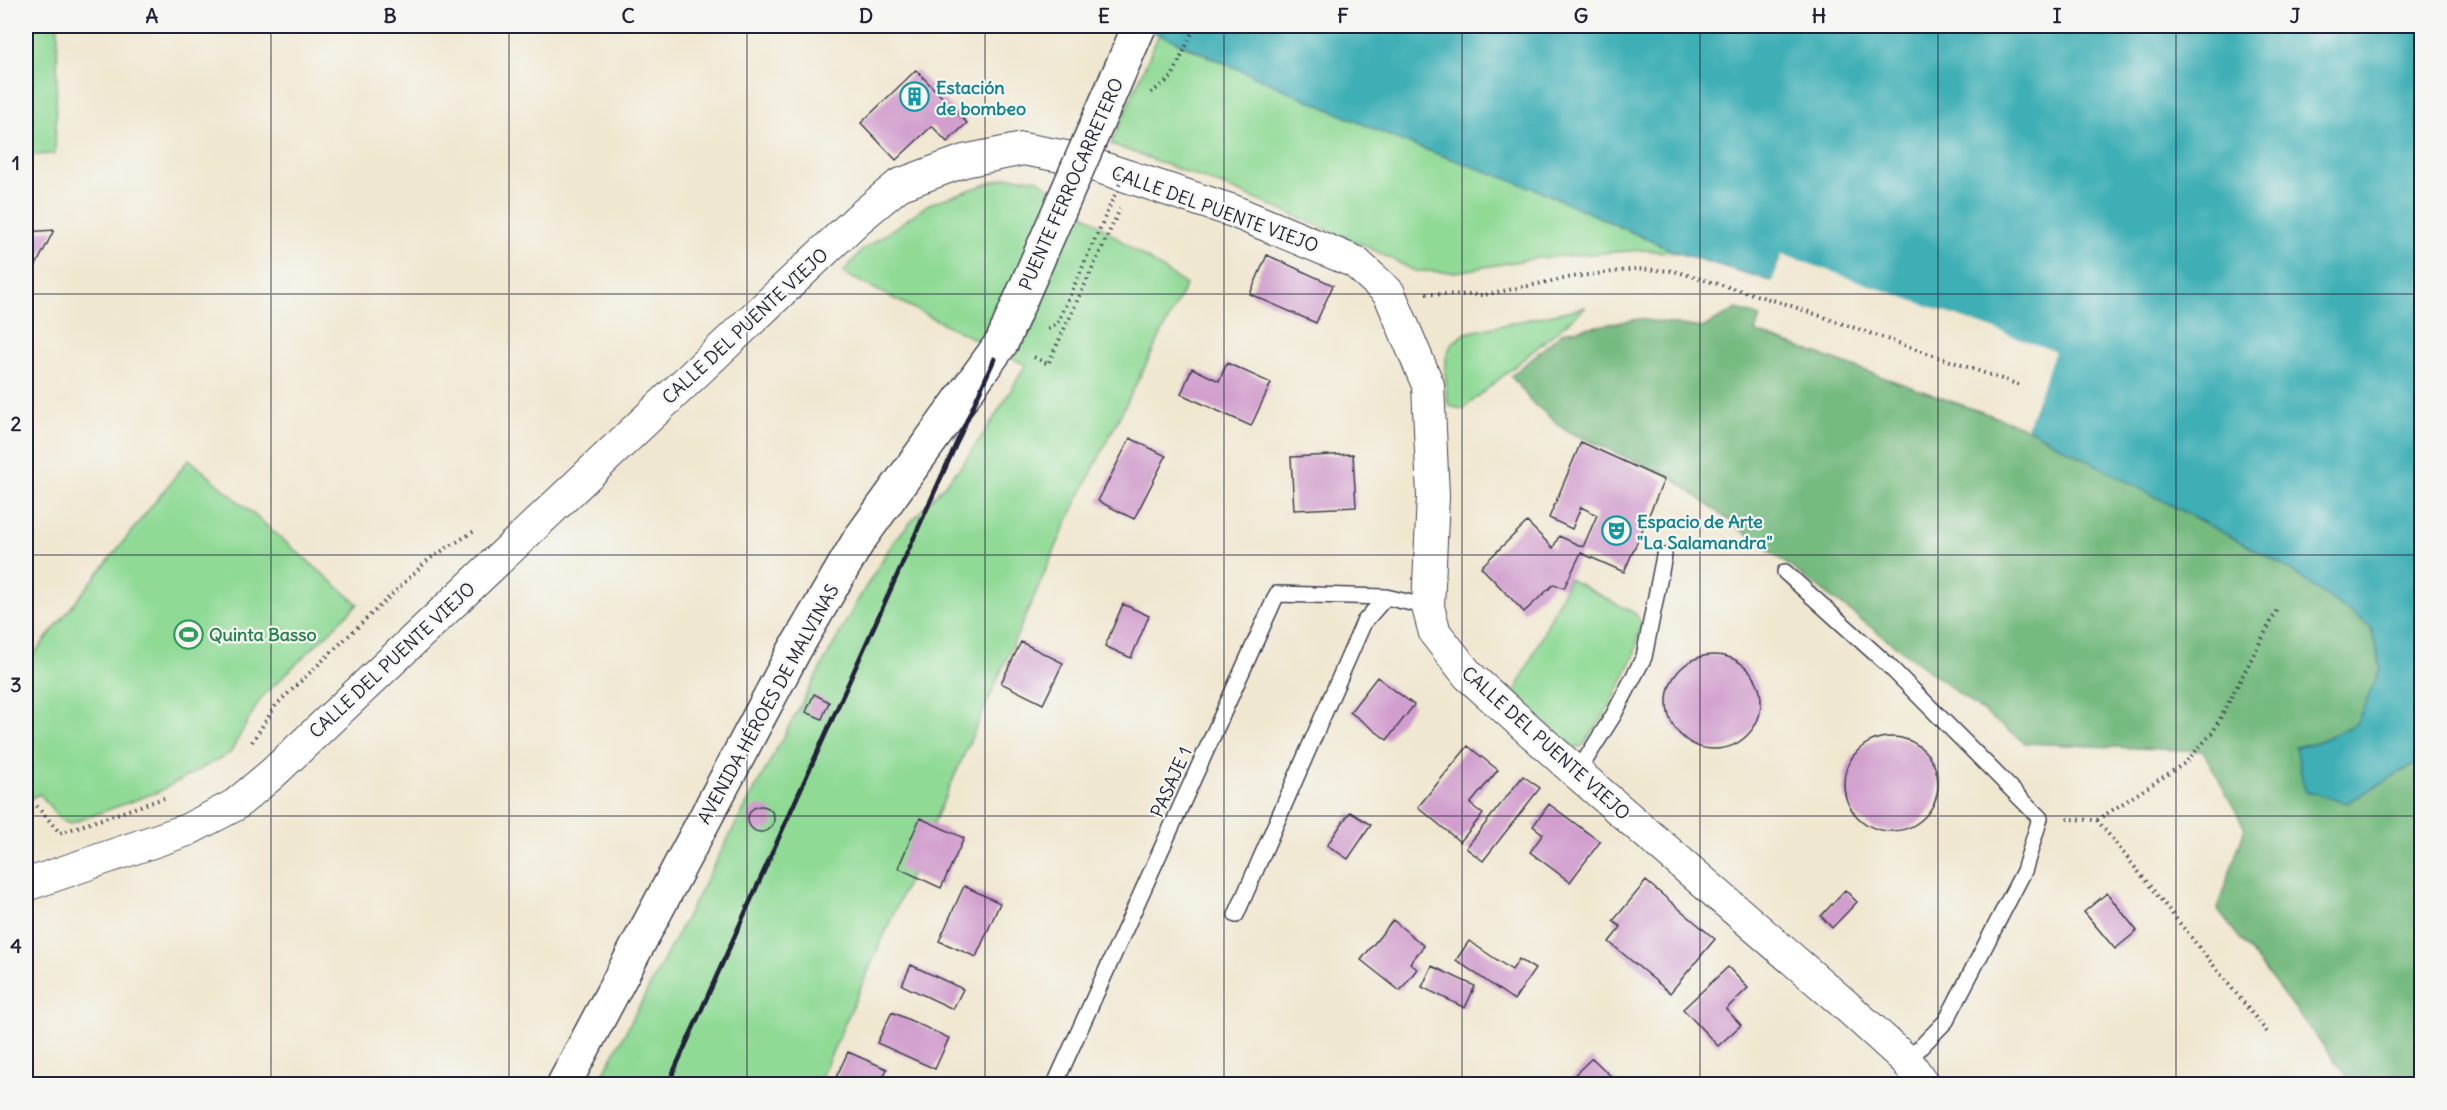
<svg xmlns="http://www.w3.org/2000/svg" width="2447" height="1110" font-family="Delius,sans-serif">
  <rect width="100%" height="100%" fill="#f6f6f2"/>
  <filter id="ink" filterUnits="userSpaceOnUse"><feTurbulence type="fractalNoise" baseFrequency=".0167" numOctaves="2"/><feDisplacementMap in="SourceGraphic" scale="12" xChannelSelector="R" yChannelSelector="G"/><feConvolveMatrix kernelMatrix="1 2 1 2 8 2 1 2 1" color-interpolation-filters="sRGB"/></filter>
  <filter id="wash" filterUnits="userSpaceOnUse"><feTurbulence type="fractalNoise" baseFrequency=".008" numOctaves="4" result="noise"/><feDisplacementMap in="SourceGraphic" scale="24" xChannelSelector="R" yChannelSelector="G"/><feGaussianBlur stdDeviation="1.35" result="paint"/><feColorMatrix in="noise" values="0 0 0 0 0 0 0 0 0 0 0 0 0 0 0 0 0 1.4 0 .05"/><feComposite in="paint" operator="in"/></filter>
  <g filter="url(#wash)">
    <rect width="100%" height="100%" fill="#f0e7d0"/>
    <!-- green -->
    <path fill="#90da96" stroke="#597e68" stroke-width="1.5" d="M 26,26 L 58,26 L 55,154 L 31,155 L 26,146 Z
      M 1159,34 L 1207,56 L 1543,192 L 1678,253 L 1642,250 L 1537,258 L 1456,272 L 1415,271 L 1368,247 L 1239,192 L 1111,144 Z
      M 1007,177 L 1037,179 L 1124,243 L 1186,285 L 1072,511 L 818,1084 L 598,1084 L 731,833 L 859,598 L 894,541 L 962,465 L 993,420 L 1026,365 L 843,273 L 860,252 L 929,204 Z
      M 1586,307 L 1463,409 L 1449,406 C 1446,399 1446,390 1446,382 C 1444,359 1445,345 1466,333 Z
      M 189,459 L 358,604 L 261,698 L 230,753 L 160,791 L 69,824 L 60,819 L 40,794 L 26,800 L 26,664 Z
      M 1569,579 L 1636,614 L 1641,623 L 1634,656 L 1611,705 L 1583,746 L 1575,748 L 1513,697 Z"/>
    <!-- forest -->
    <path fill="#74ba7f" stroke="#4b6e5d" stroke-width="1.5" d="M 1737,309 L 1760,317 L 1755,332 L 2027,428 L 2280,563 L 2371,627 L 2381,668 L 2356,724 L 2317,742 L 2295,747 L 2347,803 L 2421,760 L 2421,1084 L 2353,1084 L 2217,909 L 2245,828 L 2203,751 L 2025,743 L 1671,477 L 1565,430 L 1531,401 L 1511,376 L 1563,332 L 1639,319 L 1702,328 Z"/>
    <!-- water -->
    <path fill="#3eafb5" stroke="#306878" stroke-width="1.5" d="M 1133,26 L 2421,26 L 2421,760 L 2347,803 L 2305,791 L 2295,747 L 2317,742 L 2356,724 L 2381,668 L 2371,627 L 2280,563 L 2027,428 L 2054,351 L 1782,255 L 1772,281 L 1678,253 L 1543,192 L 1396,139 L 1159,34 Z"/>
    <!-- pier -->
    <path fill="#f0e7d0" d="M 1782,254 L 2055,351 L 2027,428 L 2024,427 L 2051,352 L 1784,258 L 1775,283 L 1771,284 Z"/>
    <g id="blocks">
      <!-- building -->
      <path fill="#d19ecd" d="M 916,70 L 967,123 L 947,142 L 932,126 L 896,160 L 861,123 Z
        M 54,230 L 26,285 L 26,232 Z
        M 1267,255 L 1333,285 L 1316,323 L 1250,294 Z
        M 1227,363 L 1271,383 L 1251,426 L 1181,394 L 1192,368 L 1219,381 Z
        M 1130,438 L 1166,456 L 1134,519 L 1098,501 Z
        M 1581,442 L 1664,480 L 1624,572 L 1581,553 L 1564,588 L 1554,584 L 1524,612 L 1481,567 L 1527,522 L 1553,548 L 1559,536 L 1583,547 L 1597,515 L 1581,507 L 1572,529 L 1549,518 Z
        M 1353,454 L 1356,507 L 1294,510 L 1291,457 Z
        M 1123,604 L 1149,616 L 1131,658 L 1105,646 Z
        M 1021,642 L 1063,663 L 1043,704 L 1001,683 Z
        M1667 702a47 47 0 1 1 94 0a47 47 0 1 1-94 0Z
        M 1377,677 L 1414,705 L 1387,740 L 1350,712 Z
        M 814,694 L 829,702 L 822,719 L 806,712 Z
        M1844 784a47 47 0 1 1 94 0a47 47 0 1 1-94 0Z
        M 1468,746 L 1498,770 L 1470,804 L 1483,814 L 1460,842 L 1418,807 Z
        M 1523,776 L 1540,788 L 1483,861 L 1466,848 Z
        M 1549,804 L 1600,842 L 1570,882 L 1530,852 L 1543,834 L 1533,826 Z
        M748 819a13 13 0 1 1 26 0a13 13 0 1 1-26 0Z
        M 1350,812 L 1371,825 L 1348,859 L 1327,845 Z
        M 920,818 L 964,838 L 941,888 L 898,868 Z
        M 1646,881 L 1715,939 L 1670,993 L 1609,942 L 1621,927 L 1613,921 Z
        M 964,886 L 1000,903 L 976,957 L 939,941 Z
        M 1845,890 L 1857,902 L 1832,928 L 1821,916 Z
        M 2107,893 L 2137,931 L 2115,949 L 2084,912 Z
        M 1393,920 L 1424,946 L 1410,963 L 1417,969 L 1400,991 L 1361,960 Z
        M 1469,941 L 1512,970 L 1519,959 L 1535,969 L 1514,1000 L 1456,960 Z
        M 911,965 L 963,989 L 953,1009 L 902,985 Z
        M 1432,966 L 1475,986 L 1465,1008 L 1422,987 Z
        M 1728,967 L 1748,988 L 1726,1009 L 1741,1025 L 1718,1046 L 1683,1009 Z
        M 892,1012 L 949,1038 L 935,1069 L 877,1043 Z
        M 848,1052 L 887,1069 L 880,1084 L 833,1084 Z
        M 1592,1058 L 1619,1084 L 1565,1084 Z"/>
    </g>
  </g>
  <g filter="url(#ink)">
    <use href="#blocks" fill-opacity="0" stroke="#414051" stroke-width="1.5"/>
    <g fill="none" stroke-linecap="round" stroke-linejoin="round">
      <defs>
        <path id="lane" d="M 1785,572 L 1888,665 L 2040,818 L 2024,871 L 1946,1021 L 1907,1061
          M 1577,773 L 1613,716 L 1644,657 L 1664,556
          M 1236,915 L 1364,622 L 1386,597 L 1428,607
          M 1055,1084 L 1277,594 L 1386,597"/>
        <path id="street" d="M 26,885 L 187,830 L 235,805 L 272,774 L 858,219 L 899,185 L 964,161 L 1023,149 L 1072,158 L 1233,211 L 1355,262 L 1389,293 L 1428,385 L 1433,496 L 1428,607 L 1435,633 L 1468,675 L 1577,773 L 1842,1002 L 1907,1061 L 1923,1084"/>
        <path id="secondary" d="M 564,1084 L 794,651 L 859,540 L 1002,342"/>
      </defs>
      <!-- lane casing -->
      <use href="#lane" stroke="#414051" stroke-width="18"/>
      <!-- street casing -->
      <use href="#street" stroke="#414051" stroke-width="34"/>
      <!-- secondary casing -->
      <use href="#secondary" stroke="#414051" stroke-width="36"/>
      <!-- path -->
      <path stroke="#414051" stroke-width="4" stroke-dasharray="1.5 4.5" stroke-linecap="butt" d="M 1426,294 L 1484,295 L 1572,277 L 1637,269 L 1674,271 L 1786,304 L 2022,386
        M 1034,357 L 1048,364 L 1120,209
        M 252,742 L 276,705 L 429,559 L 476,530
        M 26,809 L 36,805 L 60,833 L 164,798
        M 2067,819 L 2097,820 L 2185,763 L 2213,732 L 2277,610
        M 2097,820 L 2267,1032"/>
      <!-- lane -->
      <use href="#lane" stroke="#fff" stroke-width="15"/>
      <!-- street -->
      <use href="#street" stroke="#fff" stroke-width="32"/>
      <!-- secondary -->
      <use href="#secondary" stroke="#fff" stroke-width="33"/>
      <!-- rail -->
      <path stroke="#22223b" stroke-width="4.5" d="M 668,1084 L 1002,342 L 1140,26"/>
      <defs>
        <path id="secondary-bridge" d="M 1002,342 L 1139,27"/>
      </defs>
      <!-- secondary-bridge casing -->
      <use href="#secondary-bridge" stroke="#414051" stroke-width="36" stroke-linecap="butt"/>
      <!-- path-bridge -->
      <path stroke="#414051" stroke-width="4" stroke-dasharray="1.5 4.5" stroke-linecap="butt" d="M 1151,93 L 1172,77 L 1195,26
        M 1048,329 L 1057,324 L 1121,181 L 1117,167"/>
      <!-- secondary-bridge -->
      <use href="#secondary-bridge" stroke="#fff" stroke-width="33"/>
    </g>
  </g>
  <!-- grid -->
  <path fill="none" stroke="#22223b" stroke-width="1.5" stroke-opacity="0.55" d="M 271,26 L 271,1084M 509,26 L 509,1084M 747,26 L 747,1084M 985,26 L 985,1084M 1224,26 L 1224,1084M 1462,26 L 1462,1084M 1700,26 L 1700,1084M 1938,26 L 1938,1084M 2176,26 L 2176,1084M 26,294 L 2422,294M 26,555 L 2422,555M 26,816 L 2422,816"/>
  <!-- icons -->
  <defs>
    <symbol id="building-ring" viewBox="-11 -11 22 22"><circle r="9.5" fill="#f6f6f2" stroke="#0f9aa8" stroke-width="1.5"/><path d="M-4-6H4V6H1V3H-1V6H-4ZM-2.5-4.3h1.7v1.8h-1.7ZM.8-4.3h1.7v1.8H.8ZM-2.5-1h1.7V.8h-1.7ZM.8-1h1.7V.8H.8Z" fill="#0f9aa8"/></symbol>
    <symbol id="theatre-ring" viewBox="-11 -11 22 22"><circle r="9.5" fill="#f6f6f2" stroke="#0f9aa8" stroke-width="1.5"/><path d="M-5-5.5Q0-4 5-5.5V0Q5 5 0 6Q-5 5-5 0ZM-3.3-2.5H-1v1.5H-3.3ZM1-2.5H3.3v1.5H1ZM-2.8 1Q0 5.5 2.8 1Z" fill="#0f9aa8"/></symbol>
    <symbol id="stadium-ring" viewBox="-11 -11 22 22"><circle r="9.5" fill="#f6f6f2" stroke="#2e9e5b" stroke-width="1.5"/><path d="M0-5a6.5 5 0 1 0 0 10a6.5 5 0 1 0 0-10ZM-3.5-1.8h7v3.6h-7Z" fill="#2e9e5b"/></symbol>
  </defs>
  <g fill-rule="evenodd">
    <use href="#building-ring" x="898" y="80" width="33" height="33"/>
    <use href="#theatre-ring" x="1600" y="514" width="33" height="33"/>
    <use href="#stadium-ring" x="172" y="618" width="33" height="33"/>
  </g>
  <g text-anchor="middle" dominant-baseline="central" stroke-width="4.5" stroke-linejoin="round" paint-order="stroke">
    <!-- culture labels -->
    <g font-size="18" font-weight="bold" fill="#0d838f" stroke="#f6f6f2" text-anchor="start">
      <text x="936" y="87">Estación<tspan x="936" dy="21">de bombeo</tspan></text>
      <text x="1637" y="521">Espacio de Arte<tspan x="1637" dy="21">"La Salamandra"</tspan></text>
    </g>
    <!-- street labels -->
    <g font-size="18" fill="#22223b" stroke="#f6f6f2">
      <text transform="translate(1071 184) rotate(-66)">PUENTE FERROCARRETERO</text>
      <text transform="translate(1215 209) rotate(20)">CALLE DEL PUENTE VIEJO</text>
      <text transform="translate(745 326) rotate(-43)">CALLE DEL PUENTE VIEJO</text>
      <text transform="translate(392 660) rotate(-43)">CALLE DEL PUENTE VIEJO</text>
      <text transform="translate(768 704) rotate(-61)">AVENIDA HÉROES DE MALVINAS</text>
      <text transform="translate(1546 743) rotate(42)">CALLE DEL PUENTE VIEJO</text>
      <text transform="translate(1171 782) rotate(-66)">PASAJE 1</text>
    </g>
    <!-- leisure labels -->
    <g font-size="18" font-weight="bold" fill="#27864d" stroke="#f6f6f2" text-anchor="start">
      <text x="209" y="634">Quinta Basso</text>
    </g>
  </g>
  <!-- margin -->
  <rect width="2447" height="1110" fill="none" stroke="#f6f6f2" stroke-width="66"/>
  <rect x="33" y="33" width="2381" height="1044" fill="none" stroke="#22223b" stroke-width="2"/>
  <g font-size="20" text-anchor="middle" font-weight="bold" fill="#22223b">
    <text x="152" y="23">A</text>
    <text x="390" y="23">B</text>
    <text x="628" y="23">C</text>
    <text x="866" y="23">D</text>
    <text x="1104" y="23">E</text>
    <text x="1343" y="23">F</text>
    <text x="1581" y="23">G</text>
    <text x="1819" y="23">H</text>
    <text x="2057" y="23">I</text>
    <text x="2295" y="23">J</text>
    <text x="16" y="170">1</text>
    <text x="16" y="431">2</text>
    <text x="16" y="692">3</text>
    <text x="16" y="953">4</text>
  </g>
</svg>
